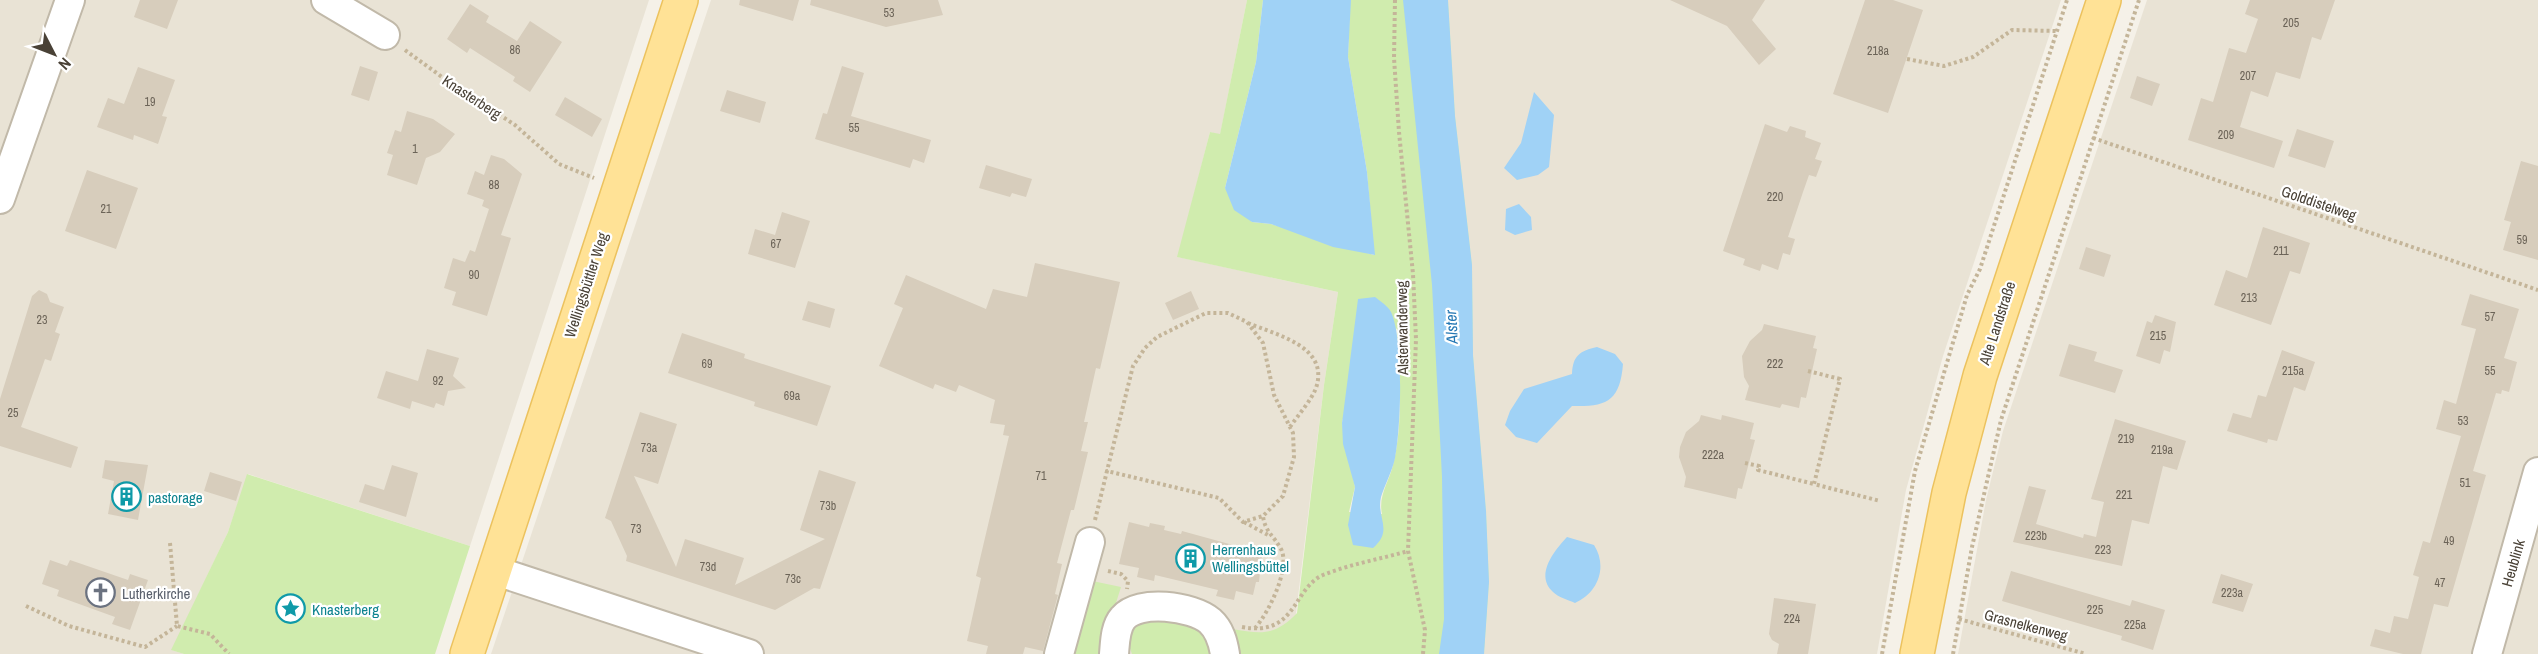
<svg xmlns="http://www.w3.org/2000/svg" width="2538" height="654" font-family="'Archivo Narrow',sans-serif">
  <rect width="100%" height="100%" fill="#f5f1e8"/>
  <!-- residential -->
  <path fill="#e9e3d5" d="M 0,0 L 649,0 L 470,546 L 248,474 L 228,532 L 172,650 L 184,654 L 0,654 Z
    M 711,0 L 1247,0 L 1220,135 L 1210,132 L 1178,257 L 1338,292 L 1324,385 L 1291,654 L 491,654 Z
    M 1448,0 L 2061,0 L 1943,356 L 1906,490 L 1877,654 L 1484,654 L 1489,582 L 1486,511 L 1473,355 L 1472,265 L 1455,116 Z
    M 2147,0 L 2538,0 L 2538,654 L 1958,654 L 1986,500 L 2003,431 Z"/>
  <!-- green -->
  <path fill="#d0ecae" fill-rule="evenodd" d="M 1247,0 L 1263,0 L 1256,62 L 1225,188 L 1252,222 L 1271,224 L 1374,255 L 1367,172 L 1348,57 L 1350,3 L 1351,0 L 1448,0 L 1455,116 L 1472,265 L 1473,355 L 1486,511 L 1489,582 L 1484,654 L 1230,654 L 1232,629 C 1262,634 1275,636 1297,613 L 1324,385 L 1338,292 L 1177,257 L 1210,132 L 1220,134 ZM 1397,328 C 1399,373 1404,421 1393,465 C 1389,482 1378,496 1382,514 L 1349,512 L 1355,487 L 1342,423 L 1348,396 Z
    M 247,474 L 470,546 L 435,654 L 184,654 L 171,650 L 228,532 Z
    M 1083,579 L 1121,587 L 1110,622 L 1109,654 L 1067,654 Z
    M 1160,618 C 1188,625 1202,624 1213,654 L 1132,654 L 1128,643 C 1134,624 1139,620 1160,618 Z"/>
  <!-- water -->
  <path fill="#a0d2f6" d="M 1263,0 L 1351,0 L 1348,57 L 1367,172 L 1375,255 L 1333,247 L 1271,224 L 1252,222 L 1234,210 L 1225,188 L 1256,62 Z
    M 1403,0 L 1448,0 L 1455,116 L 1472,265 L 1473,355 L 1486,511 L 1489,582 L 1484,654 L 1439,654 L 1444,619 L 1442,477 L 1432,285 Z
    M 1534,92 L 1554,115 L 1549,167 L 1538,175 L 1517,180 L 1504,168 L 1521,143 Z
    M 1519,204 L 1531,217 L 1532,230 L 1515,235 L 1505,230 L 1506,209 Z
    M 1375,297 C 1380,301 1388,306 1391,312 C 1404,340 1401,427 1395,458 C 1392,472 1385,484 1381,497 C 1376,518 1394,530 1373,548 L 1353,545 L 1348,525 L 1355,487 L 1343,444 L 1342,423 L 1358,299 Z
    M 1597,347 L 1615,354 L 1623,364 C 1620,401 1607,407 1572,406 L 1537,443 L 1516,437 L 1505,425 L 1510,411 L 1524,389 L 1572,374 C 1573,355 1580,351 1597,347 Z
    M 1567,537 L 1594,545 C 1608,567 1598,593 1575,603 C 1568,600 1558,597 1553,592 C 1534,575 1555,550 1567,537 Z"/>
  <!-- building -->
  <path fill="#d7cdbc" d="M 140,0 L 178,0 L 167,29 L 134,17 Z
    M 740,0 L 799,0 L 793,21 L 739,5 Z
    M 811,0 L 938,0 L 943,15 L 886,27 L 810,5 Z
    M 1670,0 L 1765,0 L 1752,20 L 1776,49 L 1759,65 L 1727,26 Z
    M 1865,0 L 1893,0 L 1923,10 L 1888,113 L 1833,94 Z
    M 2250,0 L 2335,0 L 2321,40 L 2312,37 L 2300,79 L 2276,72 L 2268,97 L 2251,91 L 2240,127 L 2283,141 L 2274,168 L 2188,140 L 2201,98 L 2213,102 L 2229,48 L 2246,53 L 2258,19 L 2245,14 Z
    M 470,4 L 489,16 L 486,22 L 517,41 L 530,21 L 562,42 L 530,92 L 513,81 L 515,77 L 470,48 L 467,53 L 447,39 Z
    M 360,66 L 378,72 L 369,101 L 351,95 Z
    M 842,66 L 864,73 L 851,116 L 931,140 L 924,163 L 913,159 L 910,168 L 815,139 L 823,113 L 827,114 Z
    M 138,67 L 175,80 L 162,116 L 167,117 L 158,144 L 134,135 L 133,140 L 97,127 L 108,98 L 124,104 Z
    M 2137,76 L 2160,84 L 2152,106 L 2130,98 Z
    M 727,90 L 766,102 L 760,123 L 720,111 Z
    M 565,97 L 602,119 L 592,137 L 555,115 Z
    M 407,111 L 433,119 L 455,134 L 440,152 L 426,158 L 417,185 L 387,175 L 393,155 L 387,153 L 395,130 L 401,132 Z
    M 1765,124 L 1787,132 L 1790,126 L 1806,131 L 1805,137 L 1821,143 L 1815,159 L 1822,161 L 1816,177 L 1809,175 L 1803,192 L 1788,237 L 1795,239 L 1790,255 L 1783,253 L 1778,270 L 1762,264 L 1760,271 L 1743,265 L 1745,259 L 1723,251 Z
    M 2297,129 L 2334,141 L 2325,168 L 2288,156 Z
    M 491,155 L 504,159 L 522,174 L 501,235 L 511,238 L 487,316 L 452,305 L 456,292 L 444,288 L 453,258 L 465,262 L 470,250 L 475,252 L 489,209 L 482,206 L 484,200 L 467,194 L 475,171 L 484,175 Z
    M 2521,161 L 2538,166 L 2538,260 L 2503,250 L 2511,222 L 2504,220 Z
    M 986,165 L 1032,179 L 1026,197 L 1012,193 L 1010,197 L 979,188 Z
    M 87,170 L 138,188 L 116,249 L 65,231 Z
    M 782,212 L 810,221 L 795,268 L 748,254 L 755,229 L 775,235 Z
    M 2263,227 L 2310,243 L 2300,274 L 2290,271 L 2271,325 L 2214,305 L 2226,270 L 2247,278 Z
    M 2086,247 L 2111,255 L 2104,277 L 2079,269 Z
    M 1035,263 L 1120,282 L 1100,369 L 1096,368 L 1084,422 L 1088,422 L 1081,451 L 1088,452 L 1074,510 L 1071,510 L 1057,563 L 1062,564 L 1055,594 L 1058,595 L 1043,651 L 1025,647 L 1023,654 L 986,654 L 988,646 L 967,641 L 981,578 L 976,576 L 1009,436 L 1003,435 L 1005,425 L 990,423 L 995,400 L 959,385 L 956,392 L 935,384 L 933,389 L 879,366 L 903,308 L 894,304 L 906,275 L 986,309 L 993,289 L 1027,297 Z
    M 39,290 L 47,294 L 50,302 L 64,307 L 55,332 L 60,334 L 51,361 L 45,359 L 21,427 L 78,447 L 71,468 L 0,446 L 0,399 L 32,296 Z
    M 1191,291 L 1199,309 L 1173,320 L 1165,303 Z
    M 2470,294 L 2519,309 L 2504,358 L 2517,362 L 2509,392 L 2502,390 L 2501,394 L 2496,393 L 2473,471 L 2486,475 L 2448,607 L 2434,604 L 2421,654 L 2403,654 L 2370,646 L 2375,629 L 2390,633 L 2394,616 L 2408,619 L 2419,577 L 2413,575 L 2423,541 L 2430,543 L 2441,504 L 2461,436 L 2436,429 L 2444,400 L 2456,404 L 2476,329 L 2461,325 Z
    M 808,301 L 835,309 L 830,328 L 802,320 Z
    M 2155,315 L 2176,322 L 2170,352 L 2164,350 L 2160,364 L 2136,356 L 2147,321 L 2152,323 Z
    M 1764,324 L 1816,336 L 1813,348 L 1817,349 L 1806,398 L 1801,397 L 1799,408 L 1782,404 L 1780,408 L 1745,400 L 1749,386 L 1744,377 L 1742,356 L 1750,341 L 1762,330 Z
    M 682,333 L 745,354 L 744,358 L 831,386 L 817,426 L 754,406 L 755,402 L 668,373 Z
    M 2069,344 L 2097,352 L 2094,361 L 2123,370 L 2115,393 L 2059,376 Z
    M 427,349 L 459,358 L 453,376 L 466,388 L 448,391 L 444,406 L 436,403 L 434,408 L 412,401 L 410,409 L 377,398 L 386,371 L 418,381 Z
    M 2282,350 L 2315,362 L 2305,391 L 2294,387 L 2277,441 L 2268,439 L 2267,443 L 2227,431 L 2233,413 L 2251,418 L 2258,395 L 2266,397 Z
    M 640,412 L 677,424 L 658,484 L 634,476 L 676,567 L 685,539 L 744,558 L 735,585 L 825,539 L 800,530 L 819,470 L 856,482 L 820,589 L 814,588 L 775,610 L 626,561 L 627,556 L 611,521 L 605,518 Z
    M 1701,415 L 1721,420 L 1722,415 L 1754,423 L 1750,439 L 1755,440 L 1742,489 L 1738,488 L 1736,499 L 1684,487 L 1686,477 L 1679,457 L 1680,447 L 1686,432 L 1699,421 Z
    M 2115,419 L 2186,441 L 2177,470 L 2163,466 L 2149,524 L 2132,520 L 2122,566 L 2013,542 L 2029,486 L 2046,490 L 2036,524 L 2083,538 L 2084,534 L 2096,537 L 2104,502 L 2091,499 Z
    M 105,460 L 148,465 L 138,520 L 108,514 L 114,481 L 102,478 Z
    M 392,465 L 418,473 L 406,517 L 359,502 L 365,484 L 384,490 Z
    M 210,472 L 242,482 L 236,501 L 204,491 Z
    M 1129,522 L 1149,527 L 1150,523 L 1165,526 L 1164,530 L 1181,534 L 1182,531 L 1262,553 L 1259,582 L 1256,582 L 1253,595 L 1236,591 L 1234,600 L 1216,596 L 1218,590 L 1155,575 L 1154,581 L 1137,577 L 1139,568 L 1119,564 Z
    M 50,560 L 67,566 L 70,560 L 128,580 L 130,574 L 148,580 L 130,630 L 112,624 L 115,617 L 57,596 L 59,590 L 42,584 Z
    M 2011,571 L 2130,606 L 2132,600 L 2165,610 L 2153,650 L 2121,640 L 2122,636 L 2002,601 Z
    M 2221,574 L 2253,584 L 2243,612 L 2212,603 Z
    M 1774,598 L 1816,604 L 1808,654 L 1777,654 L 1779,644 L 1772,640 L 1769,634 Z"/>
  <g fill="none" stroke-linecap="round" stroke-linejoin="round">
    <defs>
      <path id="minor" d="M 326,0 L 385,35
        M 0,199 L 70,0
        M 493,570 L 749,654
        M 1059,654 L 1090,542
        M 1114,654 C 1115,643 1115,627 1123,618 C 1139,599 1192,606 1210,621 C 1220,630 1223,642 1225,654
        M 2487,654 L 2538,472"/>
      <path id="major" d="M 467,654 L 681,0
        M 1917,654 L 1949,493 L 1980,376 L 2104,0"/>
    </defs>
    <!-- minor casing -->
    <use href="#minor" stroke="#c1b9a9" stroke-width="32"/>
    <!-- major casing -->
    <use href="#major" stroke="#ecc25e" stroke-width="36"/>
    <!-- path -->
    <path stroke="#c4b599" stroke-width="4" stroke-dasharray="3 3" stroke-linecap="butt" d="M 1395,0 L 1394,58 L 1399,132 L 1413,274 L 1416,339 L 1408,551 L 1425,630 L 1423,654
      M 405,50 L 442,77 L 515,125 L 559,164 L 594,178
      M 1907,59 L 1944,66 L 1973,57 L 2012,30 L 2057,31
      M 2093,138 L 2538,290
      M 1248,323 C 1276,335 1330,346 1316,388 C 1311,401 1298,415 1290,427
      M 1808,371 L 1840,379 L 1814,484 L 1880,501
      M 1745,463 L 1759,466 L 1758,470 L 1814,484
      M 1095,520 L 1107,471 L 1219,498 L 1243,522 L 1263,516 L 1283,496 L 1294,457 L 1293,433 L 1274,395 L 1263,343 L 1247,322 L 1228,313 L 1206,313 L 1157,337 L 1145,348 L 1133,366 L 1107,471
      M 1244,522 L 1268,535
      M 170,543 L 177,626 L 210,634 L 229,654
      M 1108,571 L 1121,574 L 1128,581 L 1127,589
      M 26,606 L 69,626 L 145,647 L 177,626
      M 1959,619 L 2086,654
      M 1242,627 C 1297,637 1292,589 1323,575 C 1350,564 1381,559 1408,551
      M 1255,628 C 1268,614 1291,568 1281,549 C 1274,536 1265,532 1263,516
      M 1882,654 L 1915,471 L 1967,295 L 1980,269 L 2067,0
      M 1953,654 L 1972,547 L 2001,420 L 2139,0"/>
    <!-- minor -->
    <use href="#minor" stroke="#fff" stroke-width="28"/>
    <!-- major -->
    <use href="#major" stroke="#ffe296" stroke-width="33"/>
  </g>
  <!-- icons -->
  <defs>
    <symbol id="building-ring" viewBox="-11 -11 22 22"><circle r="9.5" fill="#fff" stroke="#0f9aa8" stroke-width="1.5"/><path d="M-4-6H4V6H1V3H-1V6H-4ZM-2.5-4.3h1.7v1.8h-1.7ZM.8-4.3h1.7v1.8H.8ZM-2.5-1h1.7V.8h-1.7ZM.8-1h1.7V.8H.8Z" fill="#0f9aa8"/></symbol>
    <symbol id="church-ring" viewBox="-11 -11 22 22"><circle r="9.5" fill="#fff" stroke="#6b7280" stroke-width="1.5"/><path d="M-1.2-6h2.4v3.5h3.3v2.4h-3.3V6h-2.4V-.1h-3.3v-2.4h3.3Z" fill="#6b7280"/></symbol>
    <symbol id="sight-ring" viewBox="-11 -11 22 22"><circle r="9.5" fill="#fff" stroke="#0f9aa8" stroke-width="1.5"/><path d="M0-6L1.8-2.2L6-1.7L2.9 1.2L3.7 5.4L0 3.3L-3.7 5.4L-2.9 1.2L-6-1.7L-1.8-2.2Z" fill="#0f9aa8"/></symbol>
  </defs>
  <g fill-rule="evenodd">
    <use href="#building-ring" x="110" y="480" width="33" height="33"/>
    <use href="#building-ring" x="1174" y="542" width="33" height="33"/>
    <use href="#church-ring" x="84" y="576" width="33" height="33"/>
    <use href="#sight-ring" x="274" y="592" width="33" height="33"/>
  </g>
  <g text-anchor="middle" dominant-baseline="central" stroke-width="4.5" stroke-linejoin="round" paint-order="stroke">
    <!-- number labels -->
    <g font-size="12" fill="#6c6458">
      <text x="889" y="13">53</text>
      <text x="2291" y="23">205</text>
      <text x="515" y="50">86</text>
      <text x="1878" y="51">218a</text>
      <text x="2248" y="76">207</text>
      <text x="150" y="102">19</text>
      <text x="854" y="128">55</text>
      <text x="2226" y="135">209</text>
      <text x="415" y="149">1</text>
      <text x="494" y="185">88</text>
      <text x="1775" y="197">220</text>
      <text x="106" y="209">21</text>
      <text x="2522" y="240">59</text>
      <text x="776" y="244">67</text>
      <text x="2281" y="251">211</text>
      <text x="474" y="275">90</text>
      <text x="2249" y="298">213</text>
      <text x="2490" y="317">57</text>
      <text x="42" y="320">23</text>
      <text x="2158" y="336">215</text>
      <text x="707" y="364">69</text>
      <text x="1775" y="364">222</text>
      <text x="2293" y="371">215a</text>
      <text x="2490" y="371">55</text>
      <text x="438" y="381">92</text>
      <text x="792" y="396">69a</text>
      <text x="13" y="413">25</text>
      <text x="2463" y="421">53</text>
      <text x="2126" y="439">219</text>
      <text x="649" y="448">73a</text>
      <text x="2162" y="450">219a</text>
      <text x="1713" y="455">222a</text>
      <text x="1041" y="476">71</text>
      <text x="2465" y="483">51</text>
      <text x="2124" y="495">221</text>
      <text x="828" y="506">73b</text>
      <text x="636" y="529">73</text>
      <text x="2036" y="536">223b</text>
      <text x="2449" y="541">49</text>
      <text x="2103" y="550">223</text>
      <text x="708" y="567">73d</text>
      <text x="793" y="579">73c</text>
      <text x="2440" y="583">47</text>
      <text x="2232" y="593">223a</text>
      <text x="2095" y="610">225</text>
      <text x="1792" y="619">224</text>
      <text x="2135" y="625">225a</text>
    </g>
    <!-- street labels -->
    <g font-size="15" fill="#494136" stroke="#fff">
      <text transform="translate(472 97) rotate(33)">Knasterberg</text>
      <text transform="translate(2319 203) rotate(19)">Golddistelweg</text>
      <text transform="translate(586 285) rotate(-72)">Wellingsbüttler Weg</text>
      <text transform="translate(1997 323) rotate(-72)">Alte Landstraße</text>
      <text transform="translate(1402 328) rotate(-91)">Alsterwanderweg</text>
      <text transform="translate(2513 563) rotate(-74)">Heublink</text>
      <text transform="translate(2026 625) rotate(15)">Grasnelkenweg</text>
    </g>
    <!-- culture labels -->
    <g font-size="15" fill="#0d838f" stroke="#fff" text-anchor="start">
      <text x="148" y="497">pastorage</text>
      <text x="1212" y="549">Herrenhaus<tspan x="1212" dy="17">Wellingsbüttel</tspan></text>
      <text x="312" y="609">Knasterberg</text>
    </g>
    <!-- worship labels -->
    <g font-size="15" fill="#5b616d" stroke="#fff" text-anchor="start">
      <text x="122" y="593">Lutherkirche</text>
    </g>
    <!-- water labels -->
    <g font-size="16" font-style="italic" fill="#2578b4" stroke="#fff">
      <text transform="translate(1451 327) rotate(-93)">Alster</text>
    </g>
  </g>
  <!-- north arrow -->
  <g transform="translate(54 54) rotate(132)" stroke="#ffffff" stroke-width="4.5" paint-order="stroke">
  <path d="M0-4.5L10 22L0 15L-10 22Z" fill="#494136"/>
  <text y="-9" font-size="16" font-weight="bold" text-anchor="middle" fill="#494136">N</text>
  </g>
</svg>
